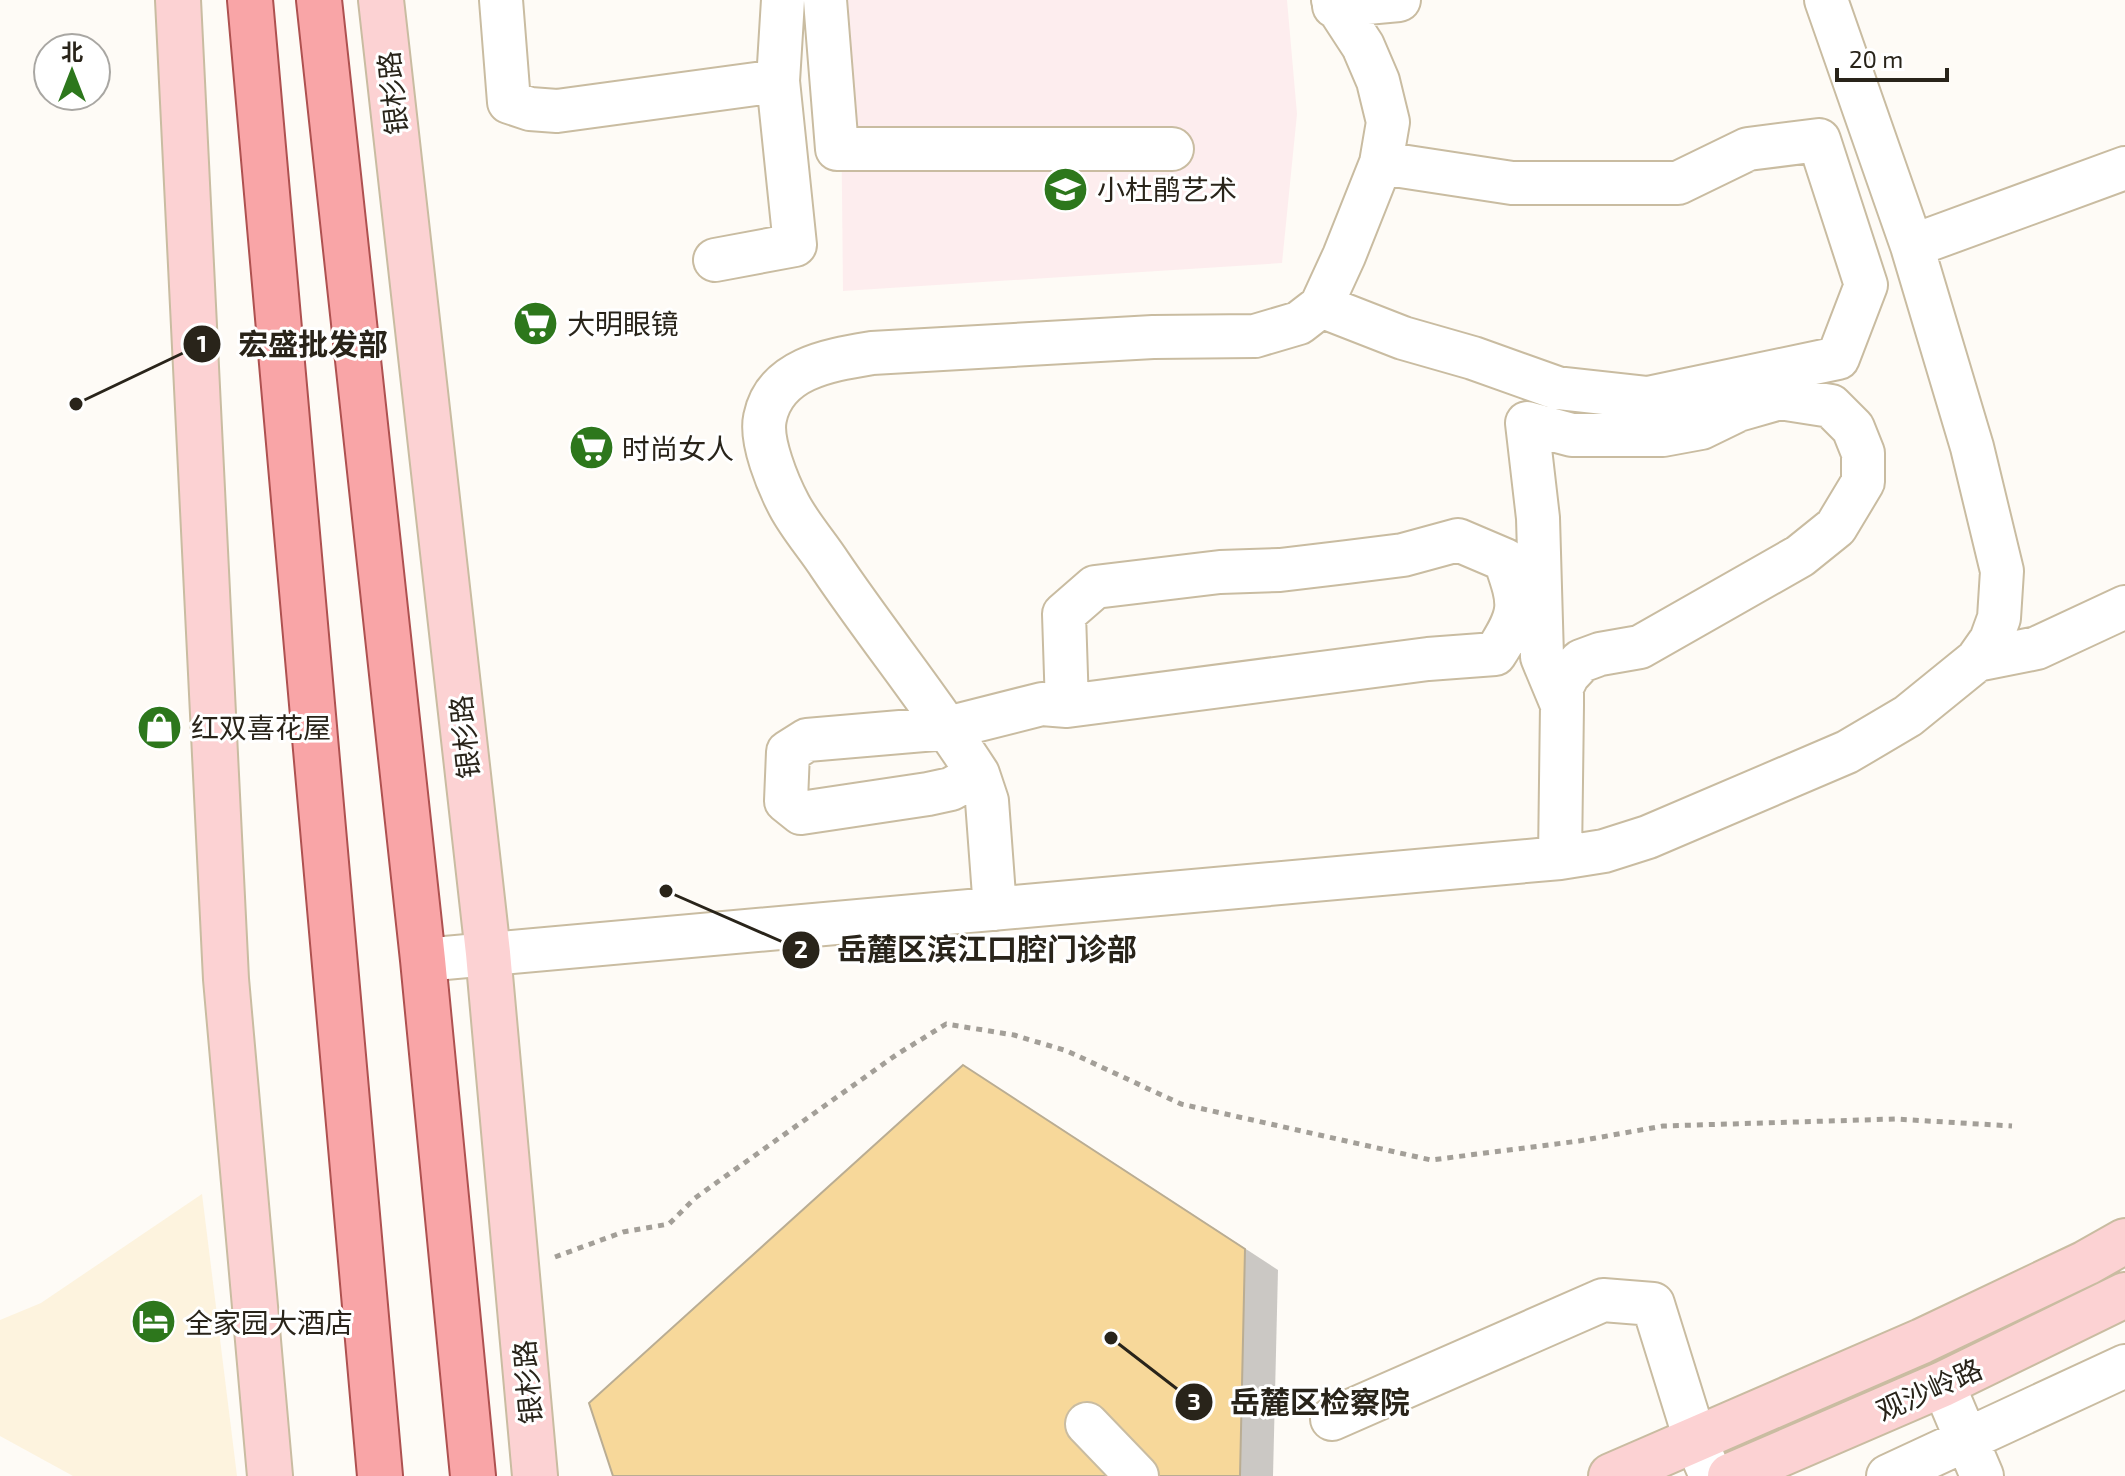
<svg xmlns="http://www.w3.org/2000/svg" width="2125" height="1476" font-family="'Exo 2','Noto Sans SC',sans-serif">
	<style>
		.built { fill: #fdf3de }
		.education { fill: #fdedee }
		.shadow { fill: #0003 }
		.building { fill: #f7d89a; stroke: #baad93; stroke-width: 2 }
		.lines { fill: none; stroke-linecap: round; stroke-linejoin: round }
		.street-casing { stroke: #c9bca1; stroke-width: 46 }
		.secondary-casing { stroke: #c9bca1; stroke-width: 48 }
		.primary-casing { stroke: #ae5150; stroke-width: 48 }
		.path { stroke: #a39f98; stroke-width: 5; stroke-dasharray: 6 6; stroke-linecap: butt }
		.street { stroke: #fff; stroke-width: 42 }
		.secondary { stroke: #fcd2d3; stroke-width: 44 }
		.primary { stroke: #f9a5a7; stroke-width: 44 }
		.labels { text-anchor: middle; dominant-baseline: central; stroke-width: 6; stroke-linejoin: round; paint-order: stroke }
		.street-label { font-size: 28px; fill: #29241a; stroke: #fff }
		.poi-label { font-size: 28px; fill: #29241a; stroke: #fff; text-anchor: start }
		.leader { fill: none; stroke: #29241a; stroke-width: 3 }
		.callout-dot { fill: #29241a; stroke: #fff; stroke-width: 3 }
		.mark-label { font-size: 24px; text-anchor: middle; font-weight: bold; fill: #fff }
		.callout-label { font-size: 30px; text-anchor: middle; font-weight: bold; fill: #29241a; stroke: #fff; stroke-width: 6; stroke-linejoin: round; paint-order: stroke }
	</style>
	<rect width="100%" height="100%" fill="#fefbf6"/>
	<path class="built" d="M202,1194L237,1476H73L0,1436V1320L41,1303Z"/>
	<path class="education" d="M840,0H1287L1297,114L1282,263L843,291Z"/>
	<path class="shadow" d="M997,1087L1278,1270L1273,1476H615Z"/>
	<path class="building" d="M963,1065L1245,1249L1240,1476H613L589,1403Z"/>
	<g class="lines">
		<defs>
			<path id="street" d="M501,0L509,102L530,109L557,111L778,81
				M825,0L837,149H1172
				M1334,6L1399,0
				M1912,246L2125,168
				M715,260L795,245L778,81L783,0
				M1321,306L1403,338L1473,358L1557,388L1648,398L1838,358L1866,285L1819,140L1748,149L1678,183H1512L1381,163
				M1977,660L2037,648L2125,607
				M978,774L951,789L928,794L801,813L786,801L788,752L807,740L947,728L1042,704L1067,706L1428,659L1495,654C1522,612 1521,606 1505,560L1458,540L1403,555L1347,562L1280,570L1220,572L1095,587L1064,614L1067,706
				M1560,858L1562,705V687L1568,675L1581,661L1600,654L1640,647L1800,556L1836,527L1863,482V453L1853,428L1831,406L1780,398L1738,410L1701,428L1663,435H1572L1527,423L1538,518L1542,657L1562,705
				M995,909L987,801L978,774C932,702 878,636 830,565C817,545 800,526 789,505C778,484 760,441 765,418C775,368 830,360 872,353L1153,337L1255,336L1299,323L1321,306L1344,256L1381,163L1388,122L1378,81L1363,46L1333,0
				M423,960L1560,858L1604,851L1648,837L1847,752L1908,716L1977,660L1991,640L1999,618L2002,571L1972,447L1912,246L1826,0
				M1943,1384L1982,1476
				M1332,1419L1603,1300L1653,1304L1695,1439L1711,1476
				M1087,1424L1137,1476
				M1888,1476L2125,1366"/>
			<path id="secondary" d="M178,0L226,979L270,1476
				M381,0L488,953L535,1476
				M1611,1476L1922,1341L2086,1263L2125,1241
				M1730,1476L1943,1384L2125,1295"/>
			<path id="primary" d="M250,0L380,1476
				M319,0L423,960L473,1476"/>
		</defs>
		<use href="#street" class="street-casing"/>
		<use href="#secondary" class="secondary-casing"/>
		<use href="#primary" class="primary-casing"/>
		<path class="path" d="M555,1257L623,1232L669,1224L695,1198L896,1055L946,1024L1014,1035L1067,1051L1181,1104L1431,1160L1579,1141L1663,1126L1895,1119L2012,1126"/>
		<use href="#street" class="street"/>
		<use href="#secondary" class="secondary"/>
		<use href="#primary" class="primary"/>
	</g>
	<defs>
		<symbol id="school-disc" viewBox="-11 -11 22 22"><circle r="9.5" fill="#2d771c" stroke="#fff"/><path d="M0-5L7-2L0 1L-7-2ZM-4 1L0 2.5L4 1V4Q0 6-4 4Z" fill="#fff"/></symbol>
		<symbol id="supermarket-disc" viewBox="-11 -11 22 22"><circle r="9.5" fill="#2d771c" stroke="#fff"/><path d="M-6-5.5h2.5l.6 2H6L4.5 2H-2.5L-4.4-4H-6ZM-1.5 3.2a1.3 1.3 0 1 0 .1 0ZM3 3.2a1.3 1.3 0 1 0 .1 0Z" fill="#fff"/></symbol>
		<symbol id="shop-disc" viewBox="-11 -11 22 22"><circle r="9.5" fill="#2d771c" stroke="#fff"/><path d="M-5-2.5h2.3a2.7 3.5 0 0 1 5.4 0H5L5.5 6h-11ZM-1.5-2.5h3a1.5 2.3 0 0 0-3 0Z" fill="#fff"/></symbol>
		<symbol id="hotel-disc" viewBox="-11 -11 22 22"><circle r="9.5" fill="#2d771c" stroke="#fff"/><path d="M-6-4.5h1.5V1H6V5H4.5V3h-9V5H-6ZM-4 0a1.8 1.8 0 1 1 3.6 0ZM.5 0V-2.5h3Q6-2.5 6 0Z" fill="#fff"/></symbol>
	</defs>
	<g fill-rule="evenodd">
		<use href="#school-disc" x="1040" y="164" width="51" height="51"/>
		<use href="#supermarket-disc" x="510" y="298" width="51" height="51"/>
		<use href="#supermarket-disc" x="566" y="422" width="51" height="51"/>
		<use href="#shop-disc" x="134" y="702" width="51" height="51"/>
		<use href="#hotel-disc" x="128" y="1296" width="51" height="51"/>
	</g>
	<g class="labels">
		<g class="street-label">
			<text transform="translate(392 93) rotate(-96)">银杉路</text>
			<text transform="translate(464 737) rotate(-96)">银杉路</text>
			<text transform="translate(527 1382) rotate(-95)">银杉路</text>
			<text transform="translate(1929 1389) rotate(-24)">观沙岭路</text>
		</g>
		<g class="poi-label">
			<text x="1097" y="189">小杜鹃艺术</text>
			<text x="567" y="323">大明眼镜</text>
			<text x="622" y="448">时尚女人</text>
			<text x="191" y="727">红双喜花屋</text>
			<text x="185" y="1322">全家园大酒店</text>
		</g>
	</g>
	<path class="leader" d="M76 404L202 344M666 891L801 950M1111 1338L1194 1402"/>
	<g class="callout-dot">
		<circle cx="76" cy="404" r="8"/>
		<circle cx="666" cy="891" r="8"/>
		<circle cx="1111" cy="1338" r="8"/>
		<circle cx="202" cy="344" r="20"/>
		<circle cx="801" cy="950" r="20"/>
		<circle cx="1194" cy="1402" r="20"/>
	</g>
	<g class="mark-label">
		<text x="202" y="352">1</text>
		<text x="801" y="958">2</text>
		<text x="1194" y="1410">3</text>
	</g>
	<g class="callout-label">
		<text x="313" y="355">宏盛批发部</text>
		<text x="987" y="960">岳麓区滨江口腔门诊部</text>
		<text x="1320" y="1413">岳麓区检察院</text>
	</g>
	<g transform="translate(72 72)"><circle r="38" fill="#ffffff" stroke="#a9a7a3" stroke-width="2"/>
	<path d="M0-6L14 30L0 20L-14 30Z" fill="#2d771c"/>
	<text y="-12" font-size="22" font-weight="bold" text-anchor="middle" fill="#29241a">北</text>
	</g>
	<path d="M1837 68v12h110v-12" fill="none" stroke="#29241a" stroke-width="4"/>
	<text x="1849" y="68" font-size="24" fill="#29241a" stroke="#ffffff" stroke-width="6" paint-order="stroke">20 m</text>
</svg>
